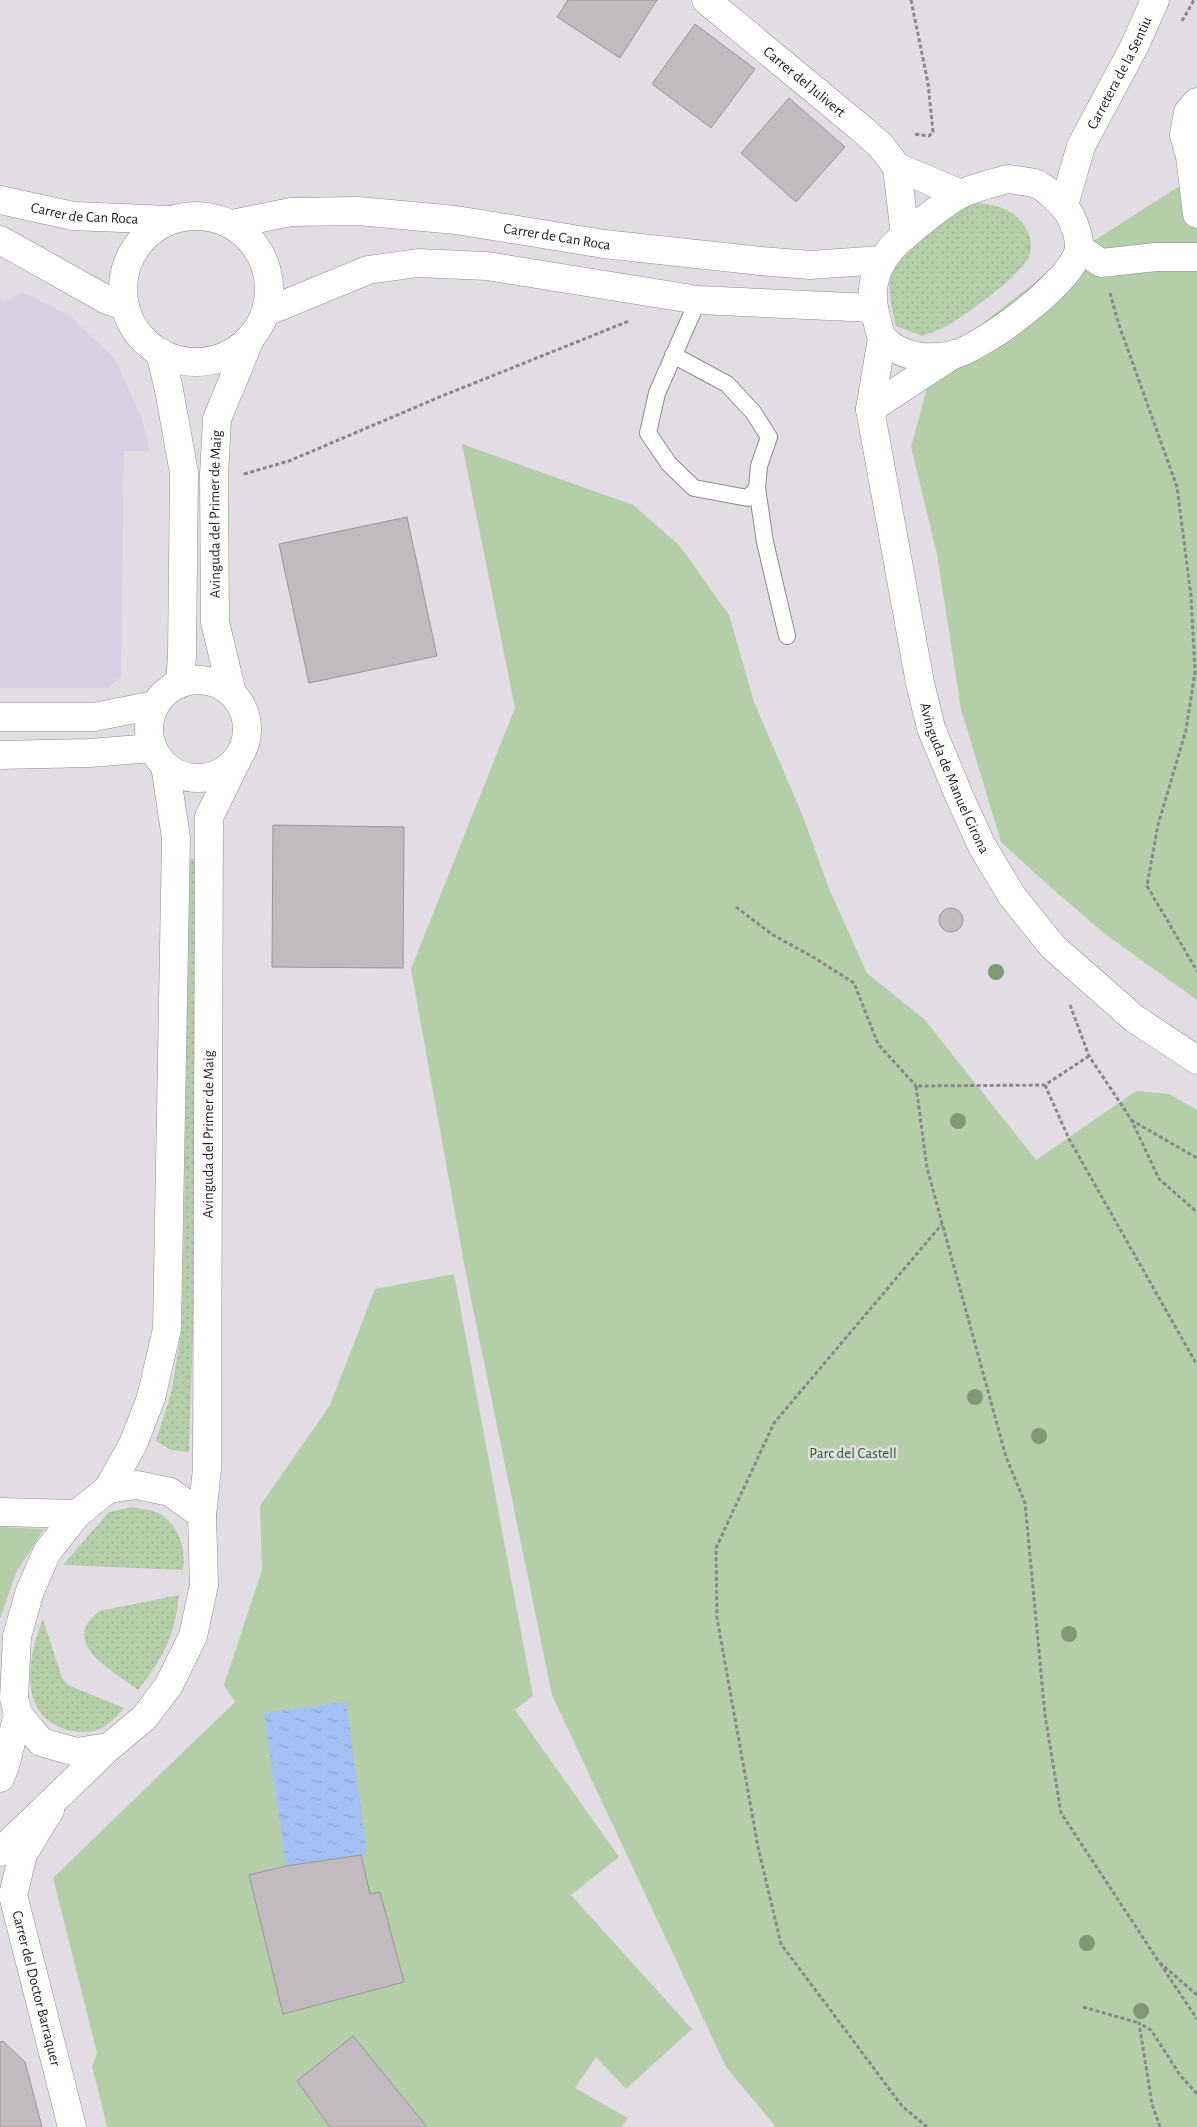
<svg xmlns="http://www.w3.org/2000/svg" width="1197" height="2127" font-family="'Alegreya Sans',sans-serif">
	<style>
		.education { fill: #d8d0e5 }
		.grass { fill: url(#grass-dots) }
		.green { fill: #b4ceaa }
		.water { fill: url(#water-ripples) }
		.building { fill: #c1babe; stroke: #9b9599 }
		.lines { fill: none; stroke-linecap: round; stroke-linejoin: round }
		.service-casing { stroke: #8e8a90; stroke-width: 18 }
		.minor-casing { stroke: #8e8a90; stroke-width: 29 }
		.tertiary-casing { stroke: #8e8a90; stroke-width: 29 }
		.path { stroke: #8a878b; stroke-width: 3; stroke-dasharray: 4 2.5; stroke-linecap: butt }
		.service { stroke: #fff; stroke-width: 16 }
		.minor { stroke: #fff; stroke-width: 28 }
		.tertiary { stroke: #fff; stroke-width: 28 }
		.tree { fill: #809876 }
		.labels { text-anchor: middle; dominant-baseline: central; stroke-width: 5; stroke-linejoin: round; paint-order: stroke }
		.street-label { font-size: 15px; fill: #201e21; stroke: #e1dde3 }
		.park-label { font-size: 15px; fill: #31601d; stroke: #e1dde3 }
	</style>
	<defs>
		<pattern id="grass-dots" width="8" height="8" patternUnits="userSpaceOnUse" patternTransform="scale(1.25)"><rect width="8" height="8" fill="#b4ceaa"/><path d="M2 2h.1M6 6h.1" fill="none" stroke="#9ab092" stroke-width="1.8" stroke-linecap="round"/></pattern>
		<pattern id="water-ripples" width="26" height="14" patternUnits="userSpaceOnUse" patternTransform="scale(1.25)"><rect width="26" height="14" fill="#a3c0f4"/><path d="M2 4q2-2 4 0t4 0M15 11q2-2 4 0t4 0" fill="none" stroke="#8ca5d1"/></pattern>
	</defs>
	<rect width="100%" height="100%" fill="#e1dde3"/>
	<path class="education" d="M23,292L69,315L115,359L142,419L150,451H124L121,677L108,688H0V299L4,301Z"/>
	<path class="grass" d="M977,203C994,204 1013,209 1024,225C1031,235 1034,249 1027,260C1016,278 969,313 950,324C942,329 932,332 922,336L896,326C893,312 886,287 892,273C900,253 957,209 977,203Z
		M190,859H199L194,1302L189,1452L171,1450L156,1441L172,1390L182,1326Z
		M132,1507C141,1509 155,1510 162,1515C180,1528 186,1550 183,1570L63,1565L109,1512Z
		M179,1595C175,1636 163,1658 138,1690C114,1671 56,1642 100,1611Z
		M43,1619L62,1678L68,1685L124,1708C116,1717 107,1728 94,1731C67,1736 38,1722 32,1694C27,1669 34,1641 43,1619Z"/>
	<path class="green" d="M1197,181V1000L1105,934L1048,885L1001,842L961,709L937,554L911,447L934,362L1058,264L1178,187Z
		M462,444L633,505L679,545L729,615L754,702L802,814L830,891L867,973L925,1020L1036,1160L1136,1091L1169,1094L1197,1110V2127H776L726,2067L552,1695L466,1274L411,969L515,708Z
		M454,1274L533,1696L515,1710L619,1857L571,1895L692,2029L626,2089L596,2057L575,2088L628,2118L621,2127H107L92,2066L97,2053L53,1878L235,1702L224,1685L262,1570L260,1506L330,1405L375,1289Z
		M0,1527L44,1529L16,1573L0,1619Z"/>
	<path class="water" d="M346,1702L367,1854L286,1866L264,1713Z"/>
	<path class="building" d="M568,0H657L620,58L557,17Z
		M695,24L755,69L711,128L652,84Z
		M789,98L845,147L796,202L741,153Z
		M407,517L437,656L309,683L279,544Z
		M273,825L404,827L403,968L272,967Z
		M939 920a12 12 0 1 1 24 0a12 12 0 1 1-24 0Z
		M361,1855L370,1894L380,1892L404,1982L283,2014L249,1875L286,1866Z
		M353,2036L427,2127H330L297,2081Z
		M3,2041L25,2062L42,2127H0V2042Z"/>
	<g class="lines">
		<defs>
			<path id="service" d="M698,300L657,393L648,433L669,464L694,488L748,498L757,488
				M673,355L727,384L753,412L769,437L759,466L757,488L765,542L787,636"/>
			<g id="minor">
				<path id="s1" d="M706,0L863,130L881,146L897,167L961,194"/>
				<path d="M1197,102L1188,112L1184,135L1190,156L1197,214"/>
				<path d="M897,167L905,236"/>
				<path id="s2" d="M0,200L73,216L170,220"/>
				<path d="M0,240L107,300L125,306"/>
				<path d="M1079,248L1101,263L1156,257H1197"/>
				<path id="s3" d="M882,338L870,409L920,683L931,728L960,798L982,846L1012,896L1053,947L1135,1019L1197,1060"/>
				<path d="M870,409L954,354"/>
				<path d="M0,717H94L155,705"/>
				<path d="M0,755L89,753L153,748"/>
				<path d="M0,1512L77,1514"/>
				<path id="s4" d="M50,1810L23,1854L13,1895L72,2127"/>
			</g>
			<g id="tertiary">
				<path d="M1008,179C1016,180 1025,181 1034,183C1045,186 1064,205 1070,215C1074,224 1080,237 1079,247C1077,279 982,348 953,355C929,360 900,358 883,338C880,335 879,329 878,324C869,295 871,274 890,250C899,238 947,201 961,194C975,187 993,183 1008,179Z"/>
				<path id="s5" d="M1064,205L1081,146L1134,47L1155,0"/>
				<circle cx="196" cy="289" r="73"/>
				<path id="s6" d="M232,224L291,212L358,211L456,220L604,244L761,261L810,265L882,260"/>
				<path d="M266,312L368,270L418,263L487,266L698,300L873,308"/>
				<path d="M160,352L169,390L184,473L182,656L180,684"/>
				<circle cx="198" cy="729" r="49"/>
				<path id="s7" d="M232,693L215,622L214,475L217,419L250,339"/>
				<path d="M108,1489L133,1444L151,1398L167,1329L176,838L165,765"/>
				<path d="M109,1747L76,1752L41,1742L18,1714L14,1698L17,1636L30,1591L47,1552L77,1514L108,1489L137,1485L170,1492L202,1515"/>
				<path d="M0,1778L5,1766L18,1714"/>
				<path id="s8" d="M0,1852L109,1747L144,1718L169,1685L193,1636L204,1585L202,1515L207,1469L209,817L237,760"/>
			</g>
		</defs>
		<use href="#service" class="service-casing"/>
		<use href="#minor" class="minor-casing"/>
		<use href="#tertiary" class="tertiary-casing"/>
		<path class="path" d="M911,0L928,83L933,132L929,136L913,134
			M1182,21L1194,0
			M1110,293L1118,322L1177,487L1191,596L1195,672L1186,730L1158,825L1147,886L1197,971
			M244,474L289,461L442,396L629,321
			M736,907L773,935L813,957L854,983L878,1044L916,1086
			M1070,1005L1089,1056L1131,1119L1159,1179L1197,1212
			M1089,1056L1045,1085L916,1086L927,1168L1006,1457L1025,1503L1045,1715L1061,1813L1159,1962
			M1045,1085L1069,1139L1197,1365
			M1131,1120L1197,1158
			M1197,1995L1159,1962L1197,2019
			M1083,2007L1139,2023
			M927,2127L902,2106L781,1944L758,1847L717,1618L716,1548L774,1423L942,1224
			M1160,2127L1152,2104L1139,2023L1151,2030L1180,2075L1197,2094"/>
		<use href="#service" class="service"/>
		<use href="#minor" class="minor"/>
		<use href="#tertiary" class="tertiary"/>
	</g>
	<g class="tree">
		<circle cx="996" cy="972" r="8"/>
		<circle cx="958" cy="1121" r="8"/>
		<circle cx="975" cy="1397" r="8"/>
		<circle cx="1039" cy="1436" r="8"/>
		<circle cx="1069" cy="1634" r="8"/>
		<circle cx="1087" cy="1943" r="8"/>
		<circle cx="1141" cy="2011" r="8"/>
	</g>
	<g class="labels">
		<g class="street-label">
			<text stroke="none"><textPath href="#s5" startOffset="144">Carretera de la Sentiu</textPath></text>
			<text stroke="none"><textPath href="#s1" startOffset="128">Carrer del Julivert</textPath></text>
			<text stroke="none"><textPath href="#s2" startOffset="86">Carrer de Can Roca</textPath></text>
			<text stroke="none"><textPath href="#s6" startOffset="328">Carrer de Can Roca</textPath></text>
			<text stroke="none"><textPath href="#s7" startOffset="181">Avinguda del Primer de Maig</textPath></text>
			<text stroke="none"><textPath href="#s3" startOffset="452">Avinguda de Manuel Girona</textPath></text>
			<text stroke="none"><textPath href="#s8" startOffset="796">Avinguda del Primer de Maig</textPath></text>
			<text stroke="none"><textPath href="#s4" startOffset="190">Carrer del Doctor Barraquer</textPath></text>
		</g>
		<g class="park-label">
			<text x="853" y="1453">Parc del Castell</text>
		</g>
	</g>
</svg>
